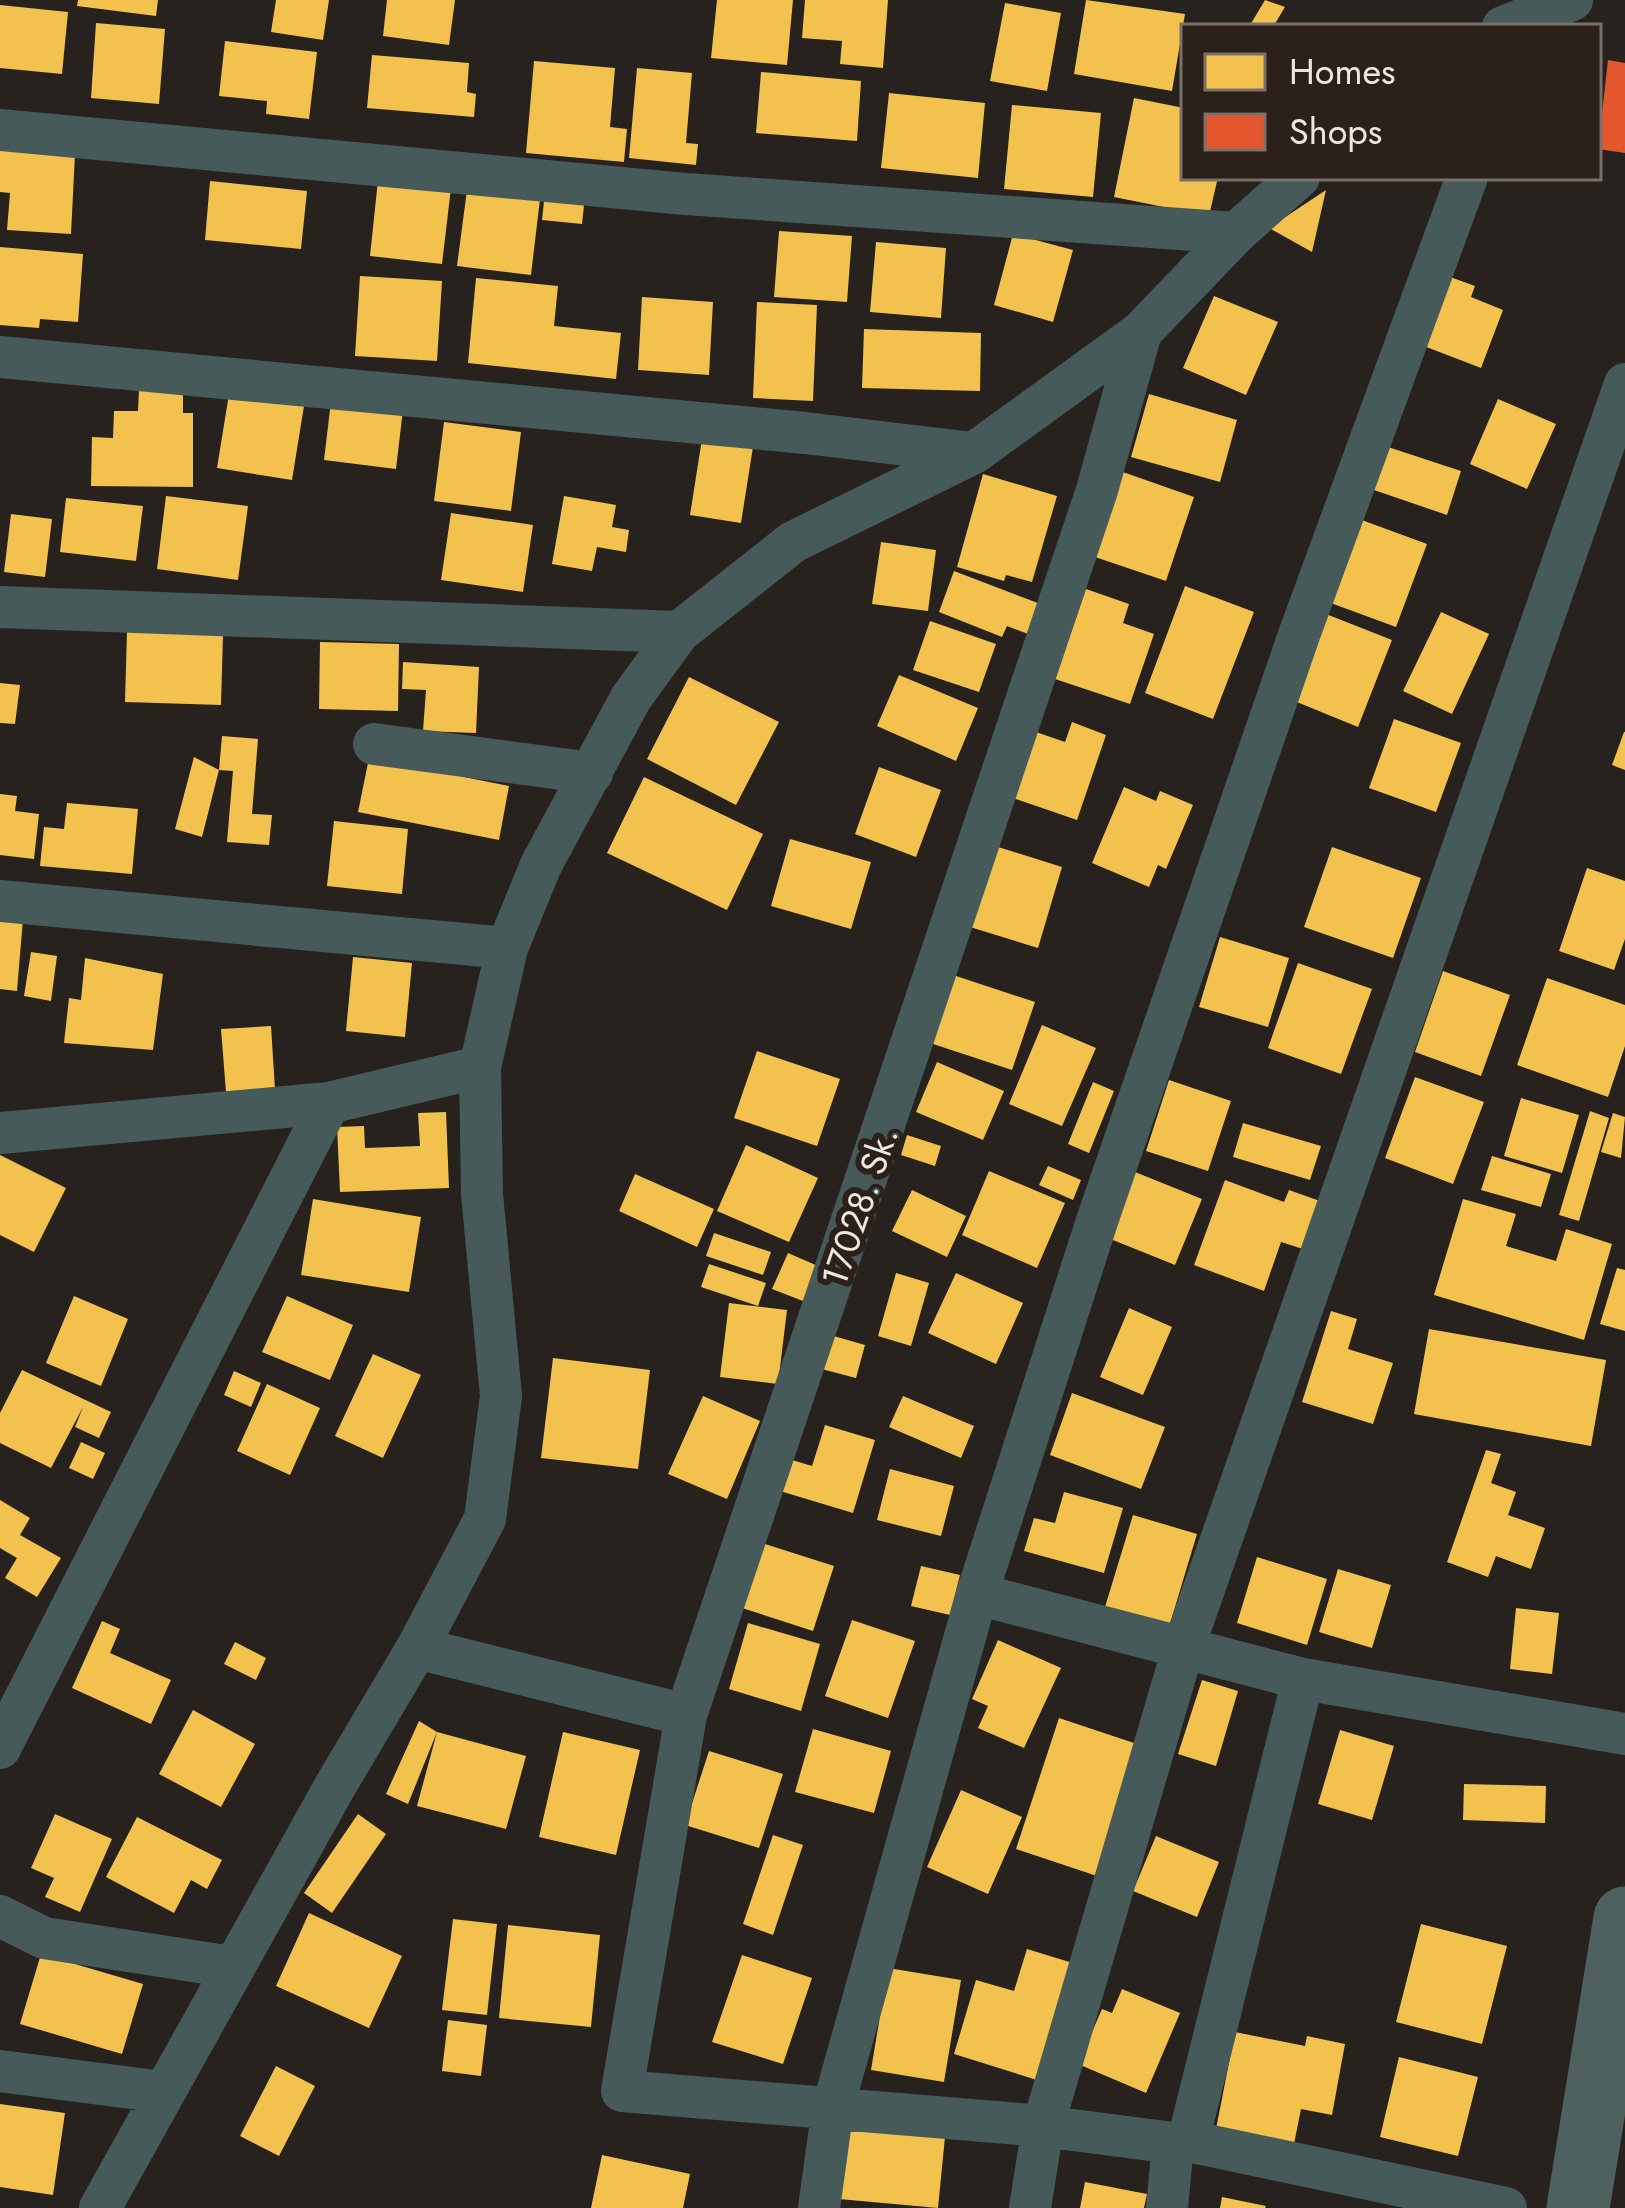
<svg xmlns="http://www.w3.org/2000/svg" width="1625" height="2208" font-family="Jost,sans-serif">
	<style>
		.homes { fill: #f2c14e }
		.shops { fill: #e4572e }
		.lines { fill: none; stroke-linecap: round; stroke-linejoin: round }
		.minor { stroke: #465a5a; stroke-width: 42 }
		.highway { stroke: #4e615f; stroke-width: 63 }
		.labels { text-anchor: middle; dominant-baseline: central; stroke-width: 12; stroke-linejoin: round; paint-order: stroke }
		.street-label { font-size: 36px; fill: #ede6e1; stroke: #2b211a }
	</style>
	<rect width="100%" height="100%" fill="#27221e"/>
	<path class="homes" d="M78,0H158L156,16L77,6Z
		M276,0H329L323,40L271,32Z
		M387,0H455L449,45L383,36Z
		M717,0H793L787,65L711,58Z
		M805,0H888L883,68L840,64L842,41L802,38Z
		M1086,0L1185,14L1172,91L1074,74Z
		M1265,0L1285,7L1273,27H1249Z
		M1005,3L1061,13L1047,91L990,81Z
		M0,5L68,12L62,74L0,68Z
		M96,23L165,29L159,104L91,98Z
		M225,41L317,52L309,119L266,114L267,101L219,96Z
		M372,55L469,63L467,92L476,94L474,117L367,108Z
		M534,61L615,68L610,127L627,129L624,162L526,153Z
		M637,68L692,73L686,143L698,144L696,165L629,158Z
		M761,72L861,81L857,141L756,133Z
		M889,93L985,103L978,178L881,168Z
		M1134,98L1184,108V177H1218L1209,216L1114,197Z
		M1012,105L1101,113L1093,197L1004,189Z
		M0,149L75,154L71,234L7,230L10,193L0,192Z
		M378,180L451,188L442,264L370,256Z
		M210,181L307,191L301,249L205,240Z
		M467,190L540,199L531,275L457,266Z
		M1326,190L1312,252L1269,228Z
		M545,192L585,196L582,224L542,220Z
		M779,231L852,236L847,302L774,297Z
		M1013,234L1073,250L1053,322L994,305Z
		M876,242L946,248L941,318L870,312Z
		M0,247L83,254L78,322L40,319L39,328L0,325Z
		M1442,274L1475,286L1471,297L1503,310L1481,368L1416,343Z
		M360,276L442,281L437,361L355,356Z
		M476,278L558,286L554,326L621,333L616,379L468,363Z
		M1214,296L1278,322L1246,395L1183,368Z
		M642,297L713,302L709,375L638,370Z
		M757,302L817,305L813,401L753,398Z
		M864,329L981,333L980,391L862,388Z
		M139,389H183V413H193V487L91,486L92,437L113,438L114,411H138Z
		M332,393L404,401L396,469L324,460Z
		M229,394L304,406L292,480L217,468Z
		M1149,394L1237,420L1220,482L1131,457Z
		M1498,399L1556,424L1527,489L1470,464Z
		M444,422L521,432L511,511L434,501Z
		M702,439L753,447L741,523L690,515Z
		M1385,446L1461,471L1447,515L1371,489Z
		M1120,471L1194,497L1166,581L1092,556Z
		M983,474L1057,496L1032,582L1006,575L1004,581L957,567Z
		M166,496L248,506L238,580L157,569Z
		M564,496L616,505L612,527L629,530L626,552L597,547L592,571L552,564Z
		M66,498L143,506L136,561L60,552Z
		M451,513L533,525L523,592L441,580Z
		M11,514L52,519L45,577L4,572Z
		M1359,519L1427,544L1396,627L1328,602Z
		M881,542L936,550L928,611L872,604Z
		M954,571L1043,605L1031,635L1007,626L1002,637L939,612Z
		M1185,586L1254,612L1213,719L1145,693Z
		M1086,589L1129,604L1123,623L1154,634L1130,704L1055,679Z
		M1441,612L1489,634L1452,714L1403,691Z
		M1326,614L1392,640L1358,727L1292,700Z
		M930,621L996,644L979,692L913,670Z
		M127,631L223,634L221,705L125,702Z
		M320,642L399,644L398,711L319,709Z
		M403,662L479,667L476,733L423,731L426,690L402,689Z
		M899,675L978,708L956,761L877,726Z
		M689,677L779,722L736,805L647,759Z
		M0,683L20,685L15,724L0,723Z
		M1394,719L1461,743L1436,812L1369,788Z
		M1072,722L1106,735L1077,820L1013,798L1036,732L1065,742Z
		M1624,732H1625V770L1612,765Z
		M222,736L258,739L252,814L272,815L269,845L227,842L233,771L219,770L202,837L175,829L194,757L219,770Z
		M369,758L509,786L499,840L358,812Z
		M879,767L941,790L916,857L855,834Z
		M644,777L763,834L727,910L607,853Z
		M1124,787L1156,801L1160,791L1193,805L1166,869L1158,865L1149,887L1092,863Z
		M0,794L17,796L15,811L39,814L34,859L0,855Z
		M67,803L138,809L132,874L40,866L44,827L64,829Z
		M334,821L408,829L402,894L327,886Z
		M790,839L871,862L851,929L771,906Z
		M995,846L1062,867L1038,948L970,927Z
		M1332,847L1421,878L1393,958L1304,927Z
		M1587,868L1625,881V939L1614,970L1559,951Z
		M0,917L23,919L17,991L0,989Z
		M1220,937L1289,958L1268,1027L1199,1007Z
		M31,952L57,956L51,1001L24,996Z
		M353,957L412,963L405,1037L346,1031Z
		M85,958L163,974L153,1050L64,1043L69,998L81,1000Z
		M1298,963L1372,989L1341,1074L1268,1048Z
		M1443,971L1510,995L1481,1076L1415,1052Z
		M947,973L1035,1002L1012,1070L924,1041Z
		M1547,978L1625,1005V1046L1608,1097L1517,1065Z
		M1042,1025L1096,1048L1062,1126L1009,1104Z
		M271,1026L275,1089L226,1092L221,1029Z
		M757,1051L840,1079L817,1146L734,1118Z
		M937,1062L1004,1091L983,1140L916,1112Z
		M1415,1077L1484,1102L1453,1184L1385,1158Z
		M1169,1080L1231,1101L1208,1171L1146,1151Z
		M1093,1082L1114,1091L1089,1153L1068,1144Z
		M1521,1098L1579,1115L1562,1173L1504,1156Z
		M1590,1111L1609,1118L1579,1221L1559,1215Z
		M446,1112L449,1188L340,1192L337,1127L364,1126L365,1148L420,1146L418,1113Z
		M1613,1113L1625,1117L1621,1158L1601,1152Z
		M1243,1123L1321,1146L1310,1180L1233,1157Z
		M907,1135L941,1146L935,1166L901,1155Z
		M746,1145L818,1178L789,1242L717,1211Z
		M0,1155L66,1188L34,1252L0,1235Z
		M1492,1156L1551,1174L1541,1207L1481,1190Z
		M1048,1166L1081,1180L1073,1200L1039,1185Z
		M989,1171L1065,1203L1037,1268L962,1235Z
		M1135,1172L1202,1199L1175,1265L1108,1238Z
		M635,1174L714,1209L697,1247L619,1211Z
		M1225,1180L1284,1202L1289,1190L1320,1201L1303,1249L1281,1242L1264,1291L1194,1265Z
		M912,1190L966,1216L947,1257L892,1231Z
		M313,1199L421,1217L409,1292L301,1275Z
		M1463,1199L1516,1214L1506,1246L1556,1261L1566,1229L1612,1244L1584,1340L1434,1295Z
		M714,1233L771,1252L763,1275L706,1256Z
		M788,1253L818,1266L803,1301L772,1289Z
		M709,1264L766,1283L758,1306L701,1287Z
		M1617,1268L1625,1270V1331L1600,1324Z
		M896,1273L929,1283L911,1346L878,1336Z
		M956,1273L1023,1303L996,1364L928,1333Z
		M74,1296L128,1319L101,1386L46,1363Z
		M287,1296L353,1325L330,1380L262,1352Z
		M729,1303L787,1310L778,1384L720,1377Z
		M1129,1308L1172,1327L1143,1395L1100,1377Z
		M1331,1311L1357,1319L1348,1349L1393,1363L1373,1424L1302,1402Z
		M1429,1329L1606,1360L1591,1446L1414,1414Z
		M820,1332L865,1345L856,1378L810,1366Z
		M373,1354L421,1375L383,1458L335,1436Z
		M553,1358L650,1370L638,1469L541,1458Z
		M22,1370L111,1412L99,1438L75,1427L83,1407L51,1468L0,1443V1413Z
		M234,1371L261,1383L251,1407L224,1395Z
		M267,1384L320,1408L290,1475L237,1451Z
		M1072,1393L1165,1427L1141,1489L1050,1455Z
		M703,1396L760,1421L727,1499L668,1474Z
		M903,1396L974,1426L961,1458L889,1427Z
		M825,1425L875,1440L853,1513L780,1491L789,1459L812,1466Z
		M81,1442L105,1453L93,1479L69,1468Z
		M1486,1450L1501,1454L1491,1483L1516,1492L1508,1515L1545,1528L1531,1569L1496,1556L1488,1577L1447,1562Z
		M890,1469L954,1486L941,1536L877,1520Z
		M1064,1492L1123,1508L1104,1573L1024,1551L1034,1518L1055,1523Z
		M0,1500L30,1518L20,1535L61,1558L37,1597L5,1578L17,1558L0,1548Z
		M1133,1515L1197,1534L1169,1627L1105,1607Z
		M759,1542L834,1566L813,1631L739,1607Z
		M1257,1557L1327,1579L1307,1645L1237,1623Z
		M921,1566L960,1575L950,1615L911,1606Z
		M1338,1569L1391,1585L1372,1648L1319,1632Z
		M1516,1608L1559,1613L1552,1674L1510,1669Z
		M852,1620L915,1641L888,1718L825,1696Z
		M102,1621L120,1629L110,1653L171,1680L151,1724L72,1688Z
		M748,1623L820,1644L801,1711L729,1689Z
		M998,1640L1061,1668L1024,1748L978,1728L988,1706L972,1699Z
		M235,1642L266,1658L256,1680L224,1664Z
		M1202,1680L1238,1691L1216,1766L1178,1754Z
		M193,1710L255,1744L221,1807L159,1774Z
		M1059,1718L1140,1745L1097,1876L1016,1849Z
		M419,1721L437,1732L408,1804L386,1794Z
		M813,1729L891,1751L874,1813L795,1792Z
		M1340,1730L1394,1746L1372,1820L1318,1804Z
		M437,1732L526,1756L506,1829L417,1806Z
		M563,1732L640,1750L616,1855L539,1837Z
		M709,1751L783,1774L759,1848L685,1825Z
		M1464,1784L1546,1786L1545,1823L1463,1820Z
		M961,1790L1022,1817L988,1894L927,1867Z
		M55,1814L112,1839L80,1912L45,1897L54,1878L31,1868Z
		M358,1814L386,1834L332,1913L304,1893Z
		M137,1817L222,1860L207,1889L191,1880L174,1913L106,1877Z
		M773,1835L803,1845L773,1935L743,1924Z
		M1156,1836L1219,1862L1197,1917L1133,1891Z
		M309,1913L402,1956L369,2028L276,1986Z
		M453,1919L497,1924L487,2015L442,2010Z
		M1421,1924L1507,1946L1482,2044L1396,2022Z
		M508,1925L600,1935L591,2027L499,2018Z
		M1027,1949L1076,1964L1040,2081L954,2054L976,1980L1014,1991Z
		M41,1954L143,1984L122,2054L20,2024Z
		M742,1955L812,1978L783,2064L712,2042Z
		M888,1968L961,1980L944,2082L871,2070Z
		M1122,1989L1180,2013L1146,2093L1078,2064L1102,2009L1112,2013Z
		M448,2020L487,2025L481,2076L442,2071Z
		M1235,2032L1305,2046L1307,2036L1345,2044L1332,2115L1301,2109L1294,2144L1216,2129Z
		M1399,2057L1478,2077L1458,2156L1380,2137Z
		M276,2066L315,2086L279,2156L240,2136Z
		M0,2104L65,2113L53,2195L0,2187Z
		M846,2128L945,2137L938,2208L839,2199Z
		M602,2155L690,2174L683,2208H591Z
		M1085,2182L1147,2194L1144,2208H1080Z
		M1222,2197L1266,2206L1265,2208H1220Z"/>
	<path class="shops" d="M1608,60L1625,63V153L1598,149Z"/>
	<g class="lines">
		<path class="minor" d="M1503,27L1572,0
			M0,130L686,194L1236,233
			M1141,332L1097,490L686,1715L622,2091L1043,2126L1173,2143L1188,2141L1506,2208
			M0,357L805,433L973,453
			M0,607L679,632
			M374,744L592,773
			M0,901L507,948
			M0,1133L329,1103L480,1067
			M977,1594L1303,1679L1625,1734
			M417,1648L686,1715
			M0,1748L329,1103
			M0,1916L44,1938L232,1967
			M0,2071L163,2092
			M1188,2141L1303,1679
			M100,2208L334,1788L417,1648L485,1519L501,1396L482,1194L480,1067L507,948L541,865L631,698L679,632L793,542L974,453L1141,332L1236,233L1299,177
			M819,2208L833,2107L977,1594L1097,1221L1299,635L1467,177
			M1030,2208L1043,2126L1183,1649L1625,384
			M1167,2208L1173,2143"/>
		<path class="highway" d="M1578,2208L1625,1918"/>
	</g>
	<g class="labels">
		<g class="street-label">
			<text transform="translate(859 1206) rotate(-71)">17028. Sk.</text>
		</g>
	</g>
	<rect x="1181" y="24" width="420" height="156" fill="#2b211a" stroke="#79706a" stroke-width="3"/>
	<rect x="1205" y="54" width="60" height="36" fill="#f2c14e" stroke="#79706a" stroke-width="3"/>
	<text x="1289" y="84" font-size="36" fill="#ede6e1">Homes</text>
	<rect x="1205" y="114" width="60" height="36" fill="#e4572e" stroke="#79706a" stroke-width="3"/>
	<text x="1289" y="144" font-size="36" fill="#ede6e1">Shops</text>
</svg>
